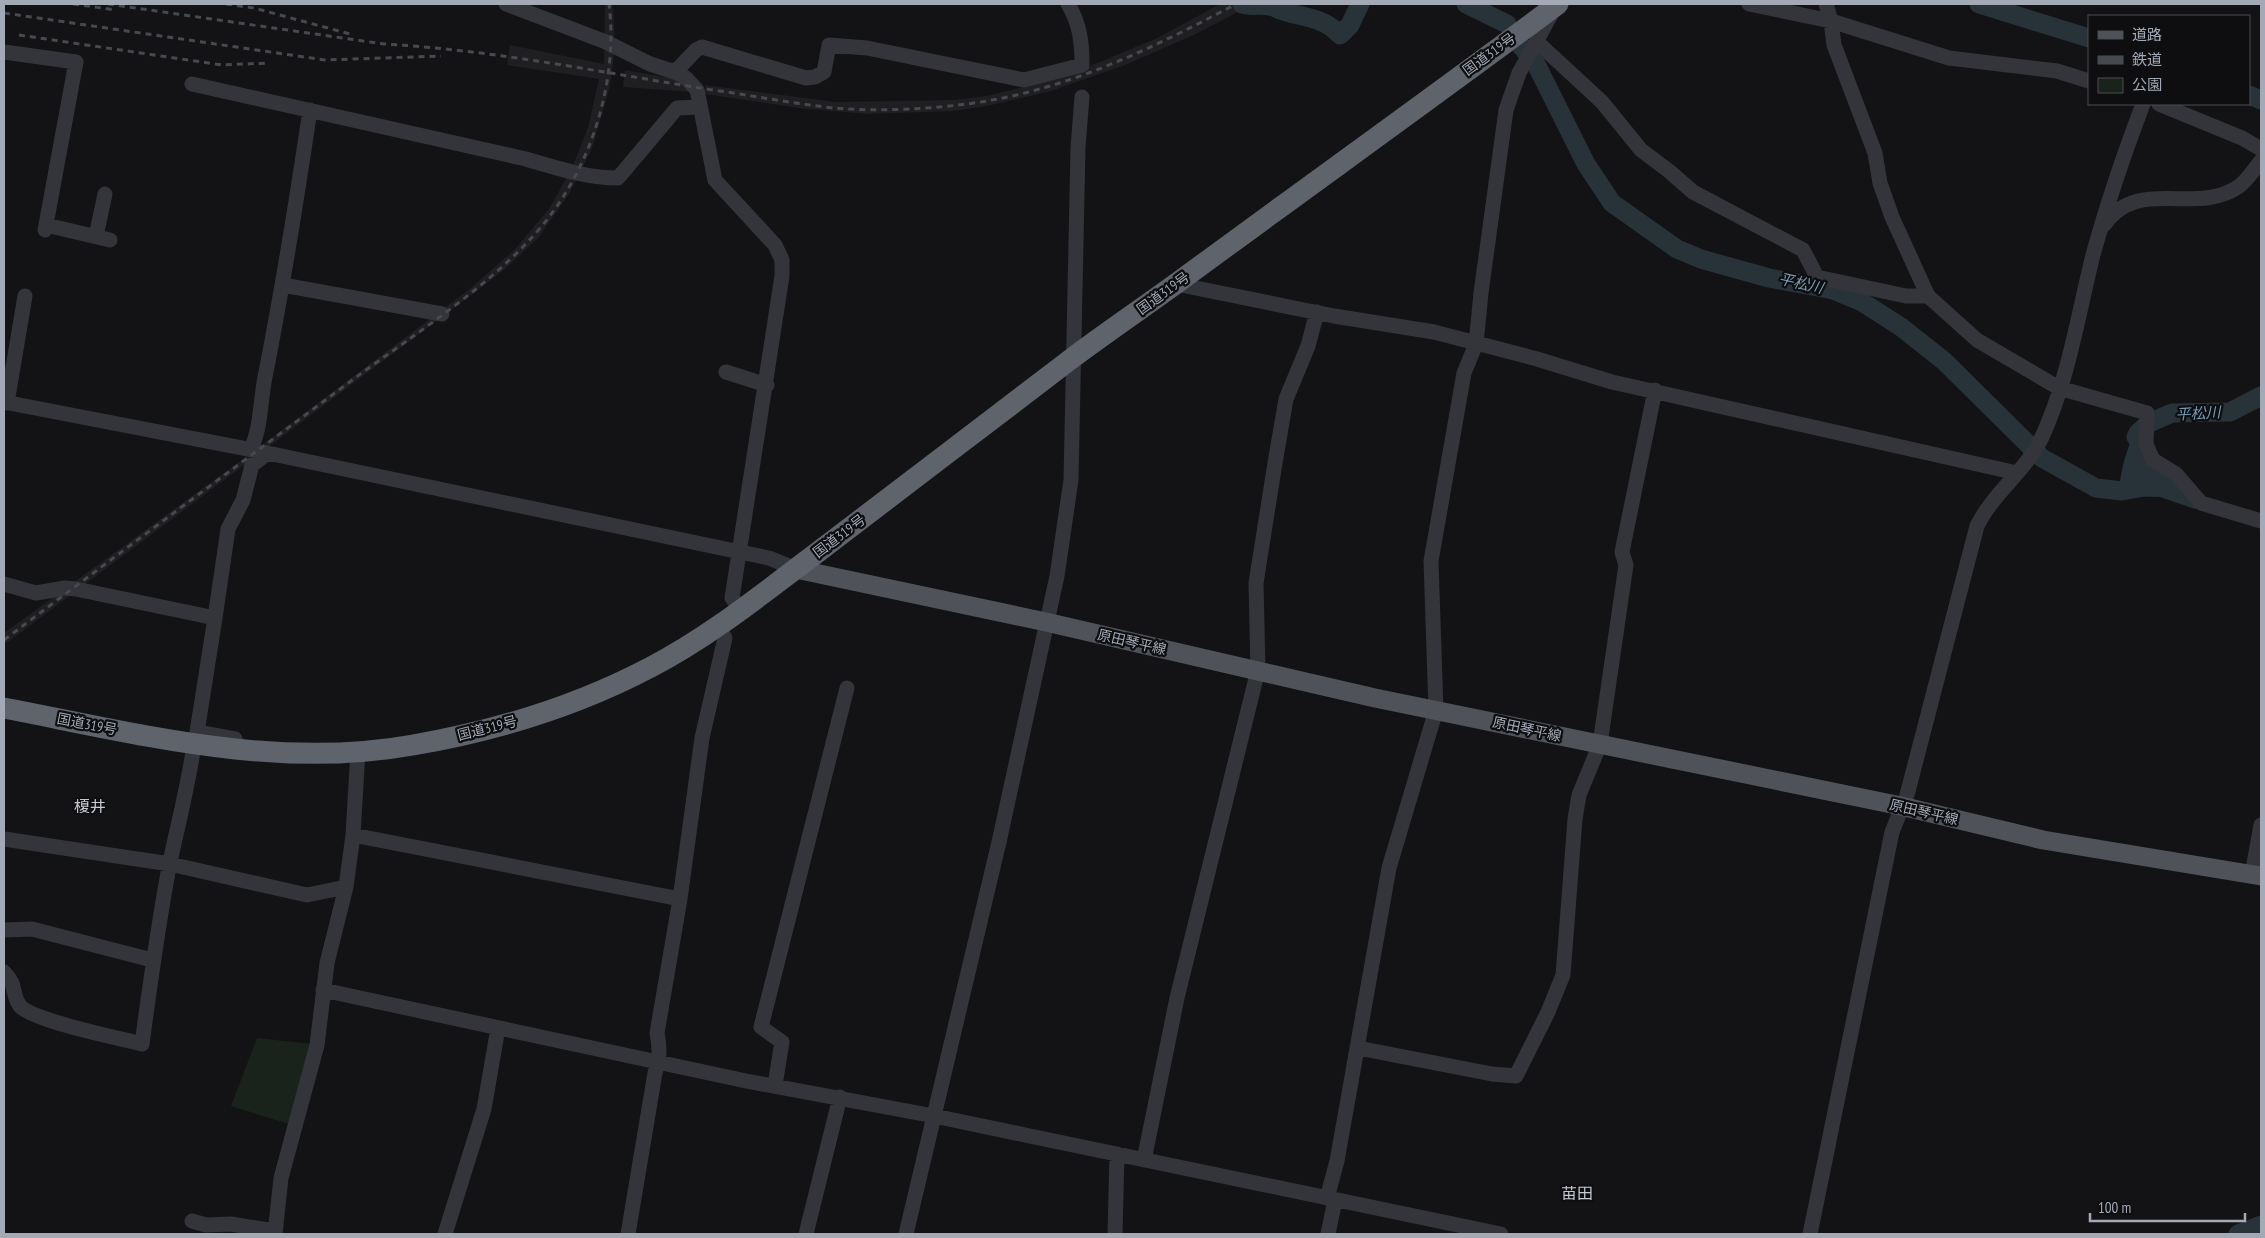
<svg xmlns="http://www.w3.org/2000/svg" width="2265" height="1238" font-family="'PT Sans Narrow','Noto Sans JP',sans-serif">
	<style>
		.built { fill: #1f1f22 }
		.green { fill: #1a231b }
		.water { fill: #283339 }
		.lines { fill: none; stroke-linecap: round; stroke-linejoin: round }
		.river { stroke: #283339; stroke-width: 19 }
		.minor { stroke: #33353a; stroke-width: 15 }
		.major { stroke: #4f5259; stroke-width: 19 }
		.highway { stroke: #5f636b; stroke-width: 21 }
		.rail { stroke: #46494f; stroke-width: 3; stroke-dasharray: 6 5; stroke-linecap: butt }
		.labels { text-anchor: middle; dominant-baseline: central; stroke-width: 4.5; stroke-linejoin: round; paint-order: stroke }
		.street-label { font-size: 14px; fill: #a3aab6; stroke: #0e0e10 }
		.water-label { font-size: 15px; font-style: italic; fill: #769cb5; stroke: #0e0e10 }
		.quarter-label { font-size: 16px; fill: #c4c9d2; stroke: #0e0e10 }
	</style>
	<rect width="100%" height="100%" fill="#131315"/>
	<path class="built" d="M605,4H613L615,47L610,86L597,131L591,151L569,194L539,237L505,269L475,292L4,645V633L250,454L471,288L515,249L549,209L572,168L588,127L599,79L507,65L510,45L604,64Z
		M1220,4H1235L1240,11L1196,34L1125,65L1051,91L987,106L953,111L868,114L799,108L705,94V85L836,102L953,100L986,96L1049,81L1083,69L1157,38Z
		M625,70L683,80L692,92L623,87Z"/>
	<path class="green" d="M257,1038L312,1044L292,1125L231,1106Z"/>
	<path class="water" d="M2140,419L2142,437L2180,481L2198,507L2195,509L2160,497L2119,496C2119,471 2129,442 2140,419Z"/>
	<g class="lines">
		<path class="river" d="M1242,4C1251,7 1259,4 1269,6C1274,6 1278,10 1283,11C1304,18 1324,17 1340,35L1350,25L1360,4
			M1466,4L1507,24
			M1979,4L2089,38
			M1521,46L1535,62L1586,164L1612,203L1677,249L1701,259L1769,278L1833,290L1862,302L1901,327L1944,361L2042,458L2096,488L2122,491L2144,487
			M2249,95L2261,100
			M2136,437L2138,433L2149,423L2172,413L2230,412L2261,396
			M2238,1234L2261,1225"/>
		<path class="minor" d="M506,4L606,42L650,64L675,72L686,78L697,90L715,180L775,245L782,260V276L732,598L741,609
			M1749,4L1831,21L1949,58L2057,71L2089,81
			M1826,4L1831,21L1834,45L1875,153L1880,183L1892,217L1928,296L1977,340L2059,388L2147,413L2146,444L2153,460L2176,474L2201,503L2261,521
			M1536,41L1602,102L1641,150L1669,171L1693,192L1803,250L1817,277L1906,296H1928
			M4,52L76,62L45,230
			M675,72L696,50L702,47L806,78L815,77L824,72L829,45L867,48L1024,80L1082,65C1082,42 1080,24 1068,4
			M192,84L526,159C557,168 586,178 618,178L677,108L699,107
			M2159,104L2242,138L2261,149
			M46,225L110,240
			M2104,225C2138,176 2194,216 2238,187C2247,181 2254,169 2261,161
			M96,236L105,194
			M1176,284L1334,316L1434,332L1537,359L1612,382L2017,473
			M283,285L442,314
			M726,372L767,385
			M4,402L258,451L740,552L769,558L796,569
			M7,403L25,296
			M251,449C262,425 260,398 266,372C283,285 297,198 310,110
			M4,584L36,593L65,588L76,589L215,618L228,529L243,500L252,465L268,453
			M215,618L197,732L235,739L236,744
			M353,835L680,899
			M4,839L170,864L307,895L346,887
			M2252,874L2261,825
			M4,930L32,929L152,960
			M4,972C18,986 11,994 20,1006C33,1021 119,1038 142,1044C150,984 158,926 169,867C177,828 187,791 193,751
			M323,990L746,1081L934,1116L1501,1234
			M1358,1048L1492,1074L1516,1076L1548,1012L1563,975L1575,819L1579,795L1600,744L1626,565L1622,552L1655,390
			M775,1085L782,1042L761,1027L847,688
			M1144,1160L1177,998L1258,670L1256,583L1275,463L1286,399L1308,346L1317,312
			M1327,1198L1337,1161L1389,868L1436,710L1431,561L1464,373L1476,344L1481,293L1506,110L1519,73L1553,11
			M192,1221L206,1225L231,1224L275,1231
			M275,1234L281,1178L317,1045L327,963L346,887L353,835L358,751
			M445,1234L484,1109L498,1028
			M628,1234L655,1073C660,1058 660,1048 657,1033L680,899L702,738L725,638L718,625
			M806,1234L840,1097
			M906,1234L999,842L1057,576L1071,480L1078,147L1082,97
			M1115,1234L1117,1154
			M1328,1234L1335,1200
			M1810,1234L1892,832L1907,795L1977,526C1993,493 2026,471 2042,437C2068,381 2078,315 2093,255C2107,204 2124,154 2143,104"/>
		<path class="major" d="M796,569L1046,622L1375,698L1901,806L2043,840L2261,876"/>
		<path class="highway" d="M4,708C139,734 275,770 413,745C495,731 577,706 651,667C709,637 762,594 814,555C900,490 985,424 1071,359C1107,332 1144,307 1181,280C1306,188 1433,97 1558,4"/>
		<path class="rail" d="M73,4L116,10
			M108,4L384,44C492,50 600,72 706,89C749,95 790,103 833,108C881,112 939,109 987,101C1075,86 1157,46 1236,4
			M226,4L254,8L350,34
			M4,13L325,60L441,56
			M19,35L222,65L268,63
			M4,640C121,552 238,465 355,378C419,331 506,276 552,213C595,155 618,75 609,4"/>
	</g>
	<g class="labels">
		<g class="street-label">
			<text transform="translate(1489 54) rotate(-36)">国道319号</text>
			<text transform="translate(1163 293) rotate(-36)">国道319号</text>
			<text transform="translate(839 536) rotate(-37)">国道319号</text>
			<text transform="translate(1132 642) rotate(13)">原田琴平線</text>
			<text transform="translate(87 724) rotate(11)">国道319号</text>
			<text transform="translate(487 728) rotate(-14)">国道319号</text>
			<text transform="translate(1527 729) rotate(12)">原田琴平線</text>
			<text transform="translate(1924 812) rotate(13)">原田琴平線</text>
		</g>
		<g class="water-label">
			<text transform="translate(1801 283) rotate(13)">平松川</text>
			<text transform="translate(2198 413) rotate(-3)">平松川</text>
		</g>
		<g class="quarter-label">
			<text x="90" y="806">榎井</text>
			<text x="1577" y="1193">苗田</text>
		</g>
	</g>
	<rect width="2265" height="1238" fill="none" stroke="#a3aab6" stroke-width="10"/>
	<rect x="2088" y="15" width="162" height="90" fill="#0e0e10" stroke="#4a4c52"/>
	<rect x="2098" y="31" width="25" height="8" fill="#4f5259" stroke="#4a4c52"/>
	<text x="2132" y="40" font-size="15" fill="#a3aab6">道路</text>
	<rect x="2098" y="56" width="25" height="8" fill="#46494f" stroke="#4a4c52"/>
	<text x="2132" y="65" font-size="15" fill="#a3aab6">鉄道</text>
	<rect x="2098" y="78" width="25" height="15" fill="#1a231b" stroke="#4a4c52"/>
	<text x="2132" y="90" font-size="15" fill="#a3aab6">公園</text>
	<path d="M2090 1213v8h155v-8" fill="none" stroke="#a3aab6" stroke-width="2.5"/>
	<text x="2098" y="1213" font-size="15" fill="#a3aab6" stroke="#0e0e10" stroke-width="4" paint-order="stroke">100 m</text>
</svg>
